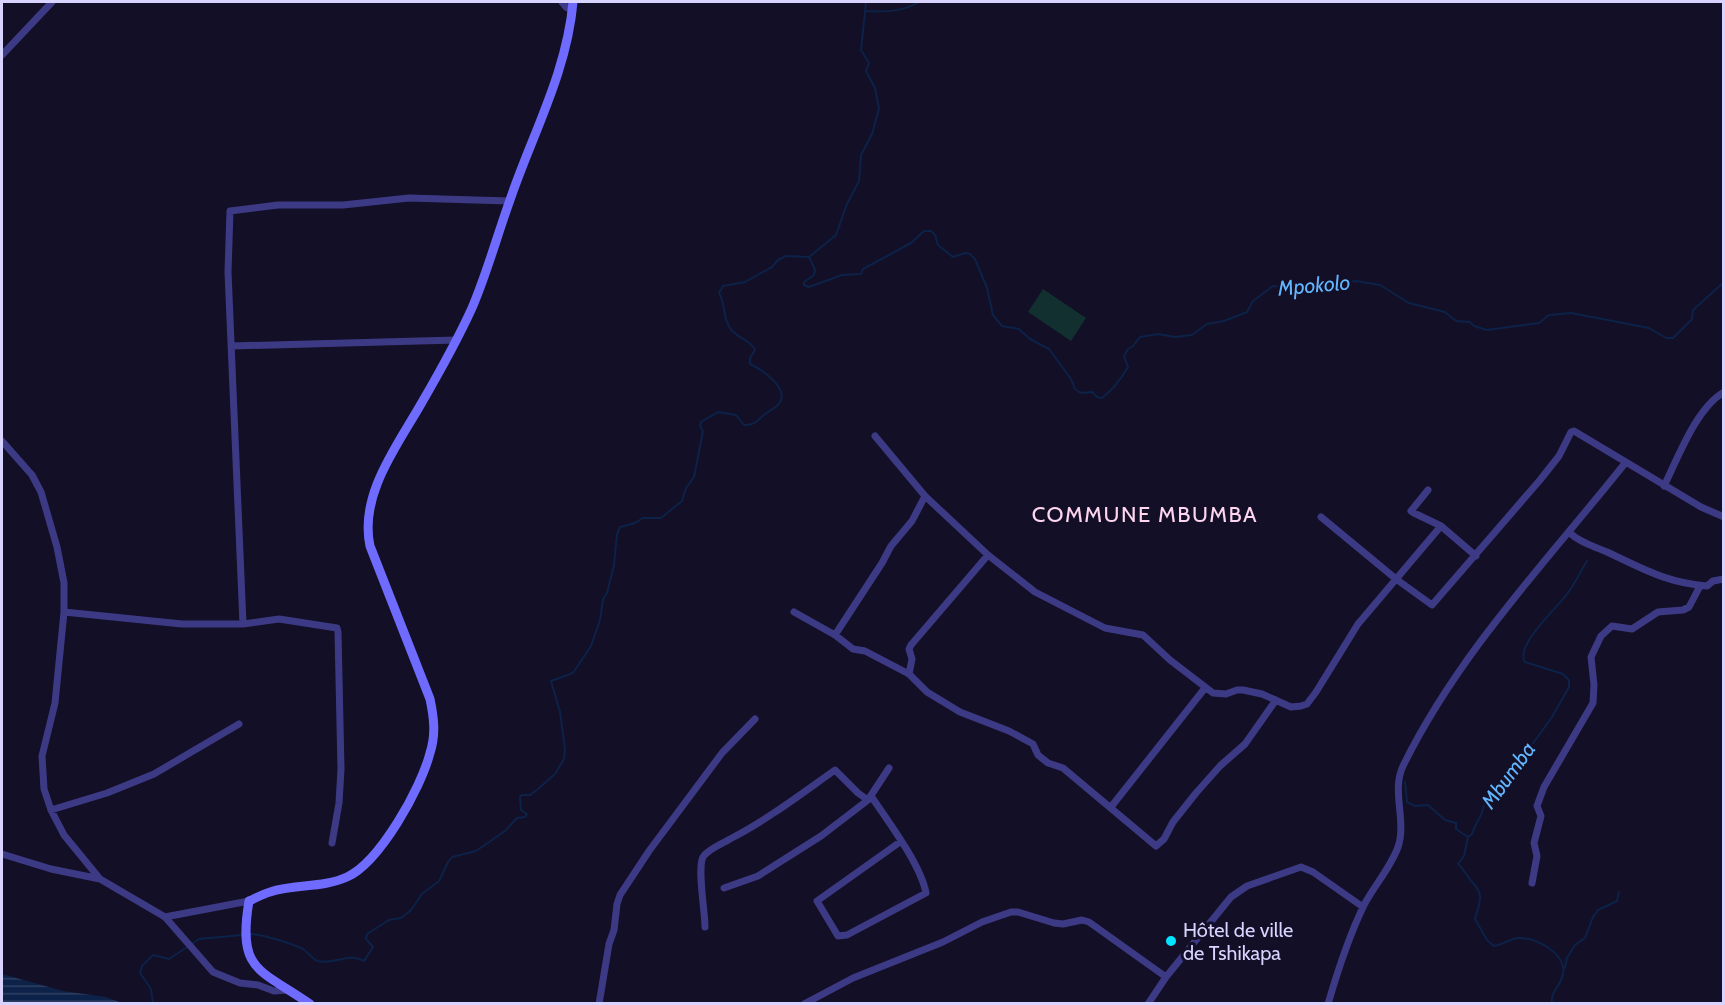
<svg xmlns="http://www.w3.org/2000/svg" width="1725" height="1005" font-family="Cabin,sans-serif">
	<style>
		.garden { fill: #12302f }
		.water { fill: url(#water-rules) }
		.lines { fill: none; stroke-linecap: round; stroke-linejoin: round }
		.stream { stroke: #0c2248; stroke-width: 2 }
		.street { stroke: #3d3a85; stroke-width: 7 }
		.secondary { stroke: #6f6bff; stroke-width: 9 }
		.poi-dot { fill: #00e5ff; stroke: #130f26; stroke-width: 2 }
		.labels { text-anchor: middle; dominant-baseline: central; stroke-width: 6; stroke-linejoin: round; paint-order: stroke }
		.poi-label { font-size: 20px; fill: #d9d4ff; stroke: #130f26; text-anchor: start }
		.water-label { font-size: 21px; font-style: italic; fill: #62b6ff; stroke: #130f26 }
		.quarter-label { font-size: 22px; letter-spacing: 1.5px; fill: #ffd6f0; stroke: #130f26 }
	</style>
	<defs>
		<pattern id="water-rules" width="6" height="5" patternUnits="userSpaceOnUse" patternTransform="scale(1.5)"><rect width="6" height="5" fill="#0c2248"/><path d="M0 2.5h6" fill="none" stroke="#2f4163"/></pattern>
	</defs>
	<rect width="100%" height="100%" fill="#130f26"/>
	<path class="garden" d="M1043,289L1086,318L1071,341L1028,312Z"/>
	<path class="water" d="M2,974L63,991L106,997L122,1003H2Z"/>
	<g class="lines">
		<path class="stream" d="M866,11C885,12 902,12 919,2
			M809,257L815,270L814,275L804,282V285L809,287L842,275L861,274L863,269L911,243L924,231H931L935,235L938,245L953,257L965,253L970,254L975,259L987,288L993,315L1002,326L1019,329L1030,339L1049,349L1071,379L1075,389L1081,393L1092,392L1097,397L1102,398C1114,389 1121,379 1128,367L1124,356L1128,349L1133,346L1140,337L1158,334L1175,337L1192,335L1207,324L1224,321L1247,312L1253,301L1273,286L1292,288L1356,281L1380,285L1409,303L1445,312L1456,321L1470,322L1474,326L1487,330L1539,323L1549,315L1571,313L1649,328L1666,338H1673L1692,319L1693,310L1724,282
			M1405,782L1407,802L1415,806L1428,805L1445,820L1456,823V829L1468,837
			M248,934C259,933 293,944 303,949C308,952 312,959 318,961C334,965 349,952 364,961L373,947L366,939L367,934L389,920L401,918L411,910L422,894L439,881L448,862L452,857L476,851L505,831L517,818L525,817L527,814L521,810L520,797L522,795H530L538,789L555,774L564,759L565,749L560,712L551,681L573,673L591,646L600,620L603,599L607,593L614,565L617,534L620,527L635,523L643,518H661L682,501L686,488L694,477L703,431L700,426L701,422L718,412L736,415L744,425C754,426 758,420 765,414C770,410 776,409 780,402C789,388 761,369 750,364V358L755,350C750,339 736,338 730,328C722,316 726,305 719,293L723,286L745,282L772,267L778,260L786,256L809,257L836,235L847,204L859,181L861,155L872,134L879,109L875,88L866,71L869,63L861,50L866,2
			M1565,968L1567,958L1575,945L1585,938L1593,917L1598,910L1617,901L1619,892
			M153,1004L151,989L140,973L142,966L153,955L169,959L199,939L242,935
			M1552,1004C1550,991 1561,986 1563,974C1567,954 1537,938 1520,938C1510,938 1503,945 1494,946L1487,940L1475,919C1479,903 1485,896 1473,883C1466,876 1466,871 1458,864L1464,856L1468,837L1472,834C1475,823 1483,816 1484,804L1495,799L1498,792L1552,717L1569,687V680L1563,674L1525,662C1514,646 1558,607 1567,594C1575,584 1580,572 1587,561"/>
		<path class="street" d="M562,2L566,7L572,10
			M2,55L52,2
			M231,346L456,340
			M875,436L925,496L988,555L1035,592L1105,628L1143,635L1170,660L1213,693L1226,694L1237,690H1243L1262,694L1291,707L1301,706L1307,704L1316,692L1358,624L1441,526
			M2,441L32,475L41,492L57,547L64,583V612L55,703L42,756L44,789L51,810L64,835L100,879L165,917L213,972L240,983L258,985L274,991L288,990
			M1664,486C1678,458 1696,408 1724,392
			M1428,490L1411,511L1414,513L1441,526L1476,556
			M1321,517L1396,579L1432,605L1540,480L1559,456L1571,432L1574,431L1701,507L1724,517
			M1570,533C1580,543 1594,546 1607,552C1642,568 1666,583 1707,586L1713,581L1724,579
			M64,612L182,624H243L279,619L337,628L338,632L341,769L339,803L332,843
			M794,612L835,635L853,649L865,651L909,674L927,692L960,712L1009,731L1033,744L1038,755L1048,763L1063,768L1156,846L1164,839L1173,822L1196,793L1220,766L1245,744L1276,700
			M243,624L228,272L230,211L278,205H343L409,198L509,201
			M835,635L882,563L891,546L912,521L925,496
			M909,674L912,659L909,649L911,645L988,555
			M871,796C888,821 921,865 926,893L847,935L838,936L817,901L900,842
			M1111,807L1205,688
			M51,810L107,793L154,774L239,724
			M2,854L51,869L100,879
			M1532,883L1537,856L1534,843L1541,816L1537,806L1544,787L1593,703L1594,685L1591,657L1601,636L1612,626L1632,629L1658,612L1683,610L1689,607L1700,586
			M724,888L758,876L821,836L868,800L889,768
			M165,917L249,901
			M705,927C705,911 697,869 703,857C708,849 722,844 730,839C767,820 801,794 835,770L858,793L868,800
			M599,1004L609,944L614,930L617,904L620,895L649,851L722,753L755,719
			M804,1004L853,978L943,942L982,922L1011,912H1018L1054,923L1063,924L1082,920L1089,922L1166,977
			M1148,1004L1166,977L1231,897L1247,886L1301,867L1313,872L1363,907
			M1328,1004C1337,973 1350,934 1364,905C1374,886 1391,867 1398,847C1407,821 1391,791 1403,766C1459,652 1548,560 1626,462"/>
		<path class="secondary" d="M310,1004C260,969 237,972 249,901C256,898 263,894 270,892C295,884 323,888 347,877C380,862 421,788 430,753C436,735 434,718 430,699L370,546C359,495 397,446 421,404C439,373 457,341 472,308C487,273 497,236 510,200C532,135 567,72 573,2"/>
	</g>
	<circle class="poi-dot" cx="1171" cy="941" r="6"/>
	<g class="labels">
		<g class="poi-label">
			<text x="1183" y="930">Hôtel de ville<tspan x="1183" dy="23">de Tshikapa</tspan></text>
		</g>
		<g class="water-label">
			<text transform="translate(1314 285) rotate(-5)">Mpokolo</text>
			<text transform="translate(1508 775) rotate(-54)">Mbumba</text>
		</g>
		<g class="quarter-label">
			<text x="1145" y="514">COMMUNE MBUMBA</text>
		</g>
	</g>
	<rect width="1725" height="1005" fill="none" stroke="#d9d4ff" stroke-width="6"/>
</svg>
